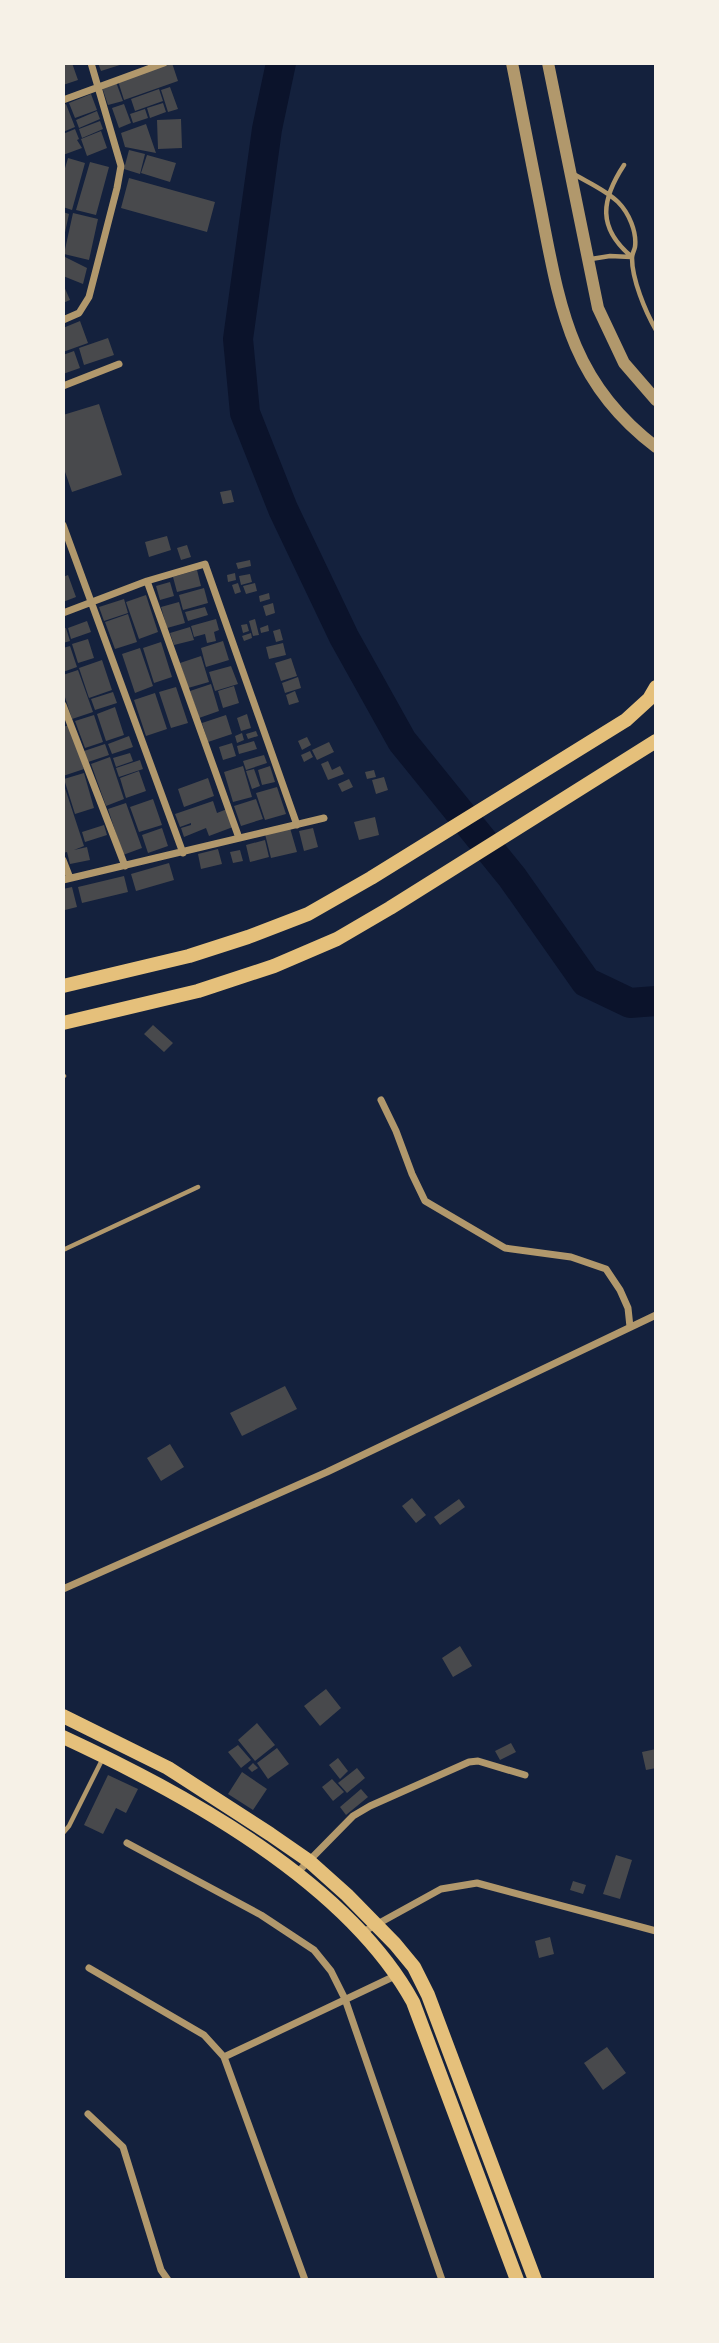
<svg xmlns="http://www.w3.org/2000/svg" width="719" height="2343" font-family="'Crimson Pro',serif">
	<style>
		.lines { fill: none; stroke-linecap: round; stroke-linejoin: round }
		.river { stroke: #0b132b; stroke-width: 30 }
		.building { fill: #48494c }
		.service { stroke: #b1986c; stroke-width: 4.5 }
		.minor { stroke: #b1986c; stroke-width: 7 }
		.tertiary { stroke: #b1986c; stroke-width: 12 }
		.secondary { stroke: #e5c07b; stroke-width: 14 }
	</style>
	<rect width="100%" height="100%" fill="#14213d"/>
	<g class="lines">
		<path class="river" d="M281,63L267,129L238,339L245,413L283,509L344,637L402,741L512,877L586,982L630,1003L656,1001"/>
	</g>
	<path class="building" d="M63,63H72L78,80L63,85Z
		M98,63H123V64L101,71Z
		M172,63L178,81L124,100L118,81Z
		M116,82L123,101L108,105L102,87Z
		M170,87L178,109L168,112L161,90Z
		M159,89L163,101L135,111L131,99Z
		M91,94L97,110L75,118L69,103Z
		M163,103L166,112L150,118L147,108Z
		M66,104L75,127L63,132V105Z
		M124,104L131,123L119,128L112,108Z
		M145,109L148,118L133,123L130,114Z
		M97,111L100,119L79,128L76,120Z
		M181,119L182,148L158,149L157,120Z
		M100,121L103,129L82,138L79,129Z
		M146,124L156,153L125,147L121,133Z
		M75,129L79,139L77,140L82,148L63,155V134Z
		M101,131L107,148L87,156L81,139Z
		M129,150L145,154L140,174L124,169Z
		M147,155L176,163L170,182L141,173Z
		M68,158L85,163L72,210L63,207V175Z
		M90,162L109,167L96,215L76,210Z
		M129,178L215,202L207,232L121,208Z
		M63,212L69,214L64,237H63Z
		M73,213L98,219L89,260L64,254Z
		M65,257L87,268L83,284L63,276Z
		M63,284L70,300L63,303Z
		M80,321L88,343L63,352V328Z
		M108,338L114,355L84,365L79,348Z
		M74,351L80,368L63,374V355Z
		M99,404L122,475L72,492L63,466V415Z
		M231,490L234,502L223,504L220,492Z
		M167,536L171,550L149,557L145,542Z
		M187,545L191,557L181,560L177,548Z
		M250,560L251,566L238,569L236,563Z
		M197,570L201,586L177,592L173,577Z
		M235,573L236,580L228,582L227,575Z
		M250,574L252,582L241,585L239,576Z
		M68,575L76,597L63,602V577Z
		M170,582L174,596L160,600L156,586Z
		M238,583L241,592L235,594L232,585Z
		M255,583L257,591L246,594L243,586Z
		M204,588L208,603L183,610L179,595Z
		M269,593L270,599L260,602L259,596Z
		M146,595L158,632L139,639L126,602Z
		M124,599L128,613L104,621L99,607Z
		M179,602L185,623L167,628L161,607Z
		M273,603L275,613L266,616L263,606Z
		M205,607L208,615L188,621L185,612Z
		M128,614L137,642L115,649L105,622Z
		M216,619L219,630L214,632L216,641L207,643L205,634L194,637L191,626Z
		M255,619L259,635L253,636L249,621Z
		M87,621L91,632L71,639L68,628Z
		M247,624L249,631L243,633L241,625Z
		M268,625L269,631L261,633L260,628Z
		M190,627L194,640L174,645L170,633Z
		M66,628L70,641L63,643V629Z
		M280,629L283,640L276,642L273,631Z
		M251,633L252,638L244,641L242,636Z
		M88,639L94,658L78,663L72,644Z
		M223,641L229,660L206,667L201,648Z
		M161,642L172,677L154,683L143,648Z
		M283,643L286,655L269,659L266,647Z
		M70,646L77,667L63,672V648Z
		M140,648L153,686L135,693L122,654Z
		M201,656L209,682L188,688L180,663Z
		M291,658L297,676L281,681L275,663Z
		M102,660L112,690L89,698L79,668Z
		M231,666L238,684L215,691L209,672Z
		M78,670L93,712L72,719L63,691V675Z
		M298,677L301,688L285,693L282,683Z
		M211,684L219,711L199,718L190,691Z
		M234,686L239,703L223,708L218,691Z
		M176,687L188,723L171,728L159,692Z
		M295,691L299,702L289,705L286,695Z
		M113,692L117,703L95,710L91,699Z
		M155,693L167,729L146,736L134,700Z
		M115,707L124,735L106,741L97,714Z
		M247,714L251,728L241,731L237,718Z
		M94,715L103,742L85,748L75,721Z
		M226,715L232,734L208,742L202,723Z
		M69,725L84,769L63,776V727Z
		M256,731L258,736L248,739L246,734Z
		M242,733L244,740L237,743L235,736Z
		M129,736L133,747L112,754L108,744Z
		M307,737L311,745L302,750L298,741Z
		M254,741L257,749L239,754L237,746Z
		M329,742L334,752L317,760L312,750Z
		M232,743L236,756L223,760L219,747Z
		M105,744L109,755L88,762L84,751Z
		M310,751L313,757L304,762L301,755Z
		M130,753L133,761L116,767L113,758Z
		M264,755L267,763L246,770L243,761Z
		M110,757L124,799L106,806L91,764Z
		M140,760L143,769L119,777L116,768Z
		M328,761L332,770L340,766L344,774L328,780L321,764Z
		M243,766L252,797L233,802L224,772Z
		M270,766L275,782L262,785L258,770Z
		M254,769L260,786L252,789L246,771Z
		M374,770L376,777L367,779L365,772Z
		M139,771L146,791L126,798L120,778Z
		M84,773L94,808L75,814L64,779Z
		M384,777L388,790L376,794L372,780Z
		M208,778L214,796L184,807L178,789Z
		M349,779L353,787L342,792L338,784Z
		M63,782L84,846L74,850L87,847L90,860L70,864L67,852L63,853Z
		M277,787L286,814L265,820L256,793Z
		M153,799L162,825L139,832L130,807Z
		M256,799L263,819L241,826L234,806Z
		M213,801L217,813L227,809L233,827L209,836L206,828L184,837L181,828L191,825V823L180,827L175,814Z
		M126,803L142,848L123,855L108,809Z
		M375,817L379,835L359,840L354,822Z
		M104,825L107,835L85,842L82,832Z
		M162,828L168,846L148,853L142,835Z
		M290,828L297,852L271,858L265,834Z
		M313,828L318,847L304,851L299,831Z
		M265,840L269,857L250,862L246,845Z
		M218,849L222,864L201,869L198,854Z
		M240,850L243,861L233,863L230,852Z
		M169,863L174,880L136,891L131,874Z
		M124,876L128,892L82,903L78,887Z
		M72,887L77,907L65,910L63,889Z
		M153,1025L173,1043L164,1052L144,1034Z
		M285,1386L297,1409L242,1436L230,1413Z
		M170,1444L184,1467L161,1481L147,1458Z
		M412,1498L426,1515L416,1523L402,1506Z
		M459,1499L465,1507L440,1525L434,1517Z
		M460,1646L472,1666L453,1677L442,1658Z
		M326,1689L341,1708L320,1726L304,1706Z
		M257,1723L275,1745L255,1761L238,1740Z
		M511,1743L516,1752L500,1760L495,1751Z
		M238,1745L251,1760L241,1768L228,1752Z
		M277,1748L289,1764L268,1779L257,1763Z
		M656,1749V1768L646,1770L642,1752Z
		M338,1758L348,1771L340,1779L329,1765Z
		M253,1763L258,1768L252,1772L248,1768Z
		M357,1768L365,1778L347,1793L338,1783Z
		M242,1772L267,1789L253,1810L228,1794Z
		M108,1775L138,1789L126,1813L116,1808L103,1834L84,1825Z
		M332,1779L344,1792L333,1801L322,1787Z
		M361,1789L368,1797L346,1815L340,1807Z
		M616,1855L632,1860L620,1899L603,1894Z
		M573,1881L586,1885L583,1894L570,1890Z
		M550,1937L554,1954L539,1958L535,1941Z
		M607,2047L626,2073L603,2090L584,2063Z"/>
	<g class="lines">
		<path class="service" d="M624,165C601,200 597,228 632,257
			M572,173C587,182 606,190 618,202C629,213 637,232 635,247C634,251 632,254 632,258C632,279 645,311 656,330
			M591,259L610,256L631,257
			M63,1077L64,1076
			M63,1250L198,1187
			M63,1833L69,1826L102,1760"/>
		<path class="minor" d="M63,100L164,63
			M63,320L79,313L89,297L117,188L121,166L91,63
			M63,386L119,364
			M63,525L183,853
			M147,581L239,838
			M63,613L147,581L205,564L297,825
			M63,705L125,866
			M63,860L70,878
			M63,880L324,818
			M381,1100L396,1131L412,1174L425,1201L505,1248L571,1257L606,1269L620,1290L628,1308L630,1327
			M63,1589L327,1472L656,1315
			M127,1843L261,1915L314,1950L331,1971L345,1999L442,2280
			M296,1874L353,1816L370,1806L469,1762L478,1761L525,1775
			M363,1932L441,1889L477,1883L656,1931
			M89,1968L204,2035L224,2057L305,2280
			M224,2057L397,1975
			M88,2114L123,2147L161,2270L168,2280"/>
		<path class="tertiary" d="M512,63C522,112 531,161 541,210C560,308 571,383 656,447
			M548,63L598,308L624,363L656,400"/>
		<path class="secondary" d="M63,986L189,956L248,937L308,914L371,878L626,720L649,699L656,687
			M63,1023L198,991L274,966L337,939L390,908L656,741
			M63,1716L168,1768L270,1834L309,1861L347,1895L395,1944L414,1967L428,1995L535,2280
			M63,1737C184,1793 347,1882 413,2002L517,2280"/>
	</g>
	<rect width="719" height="2343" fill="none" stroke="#f6f1e7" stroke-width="130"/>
</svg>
